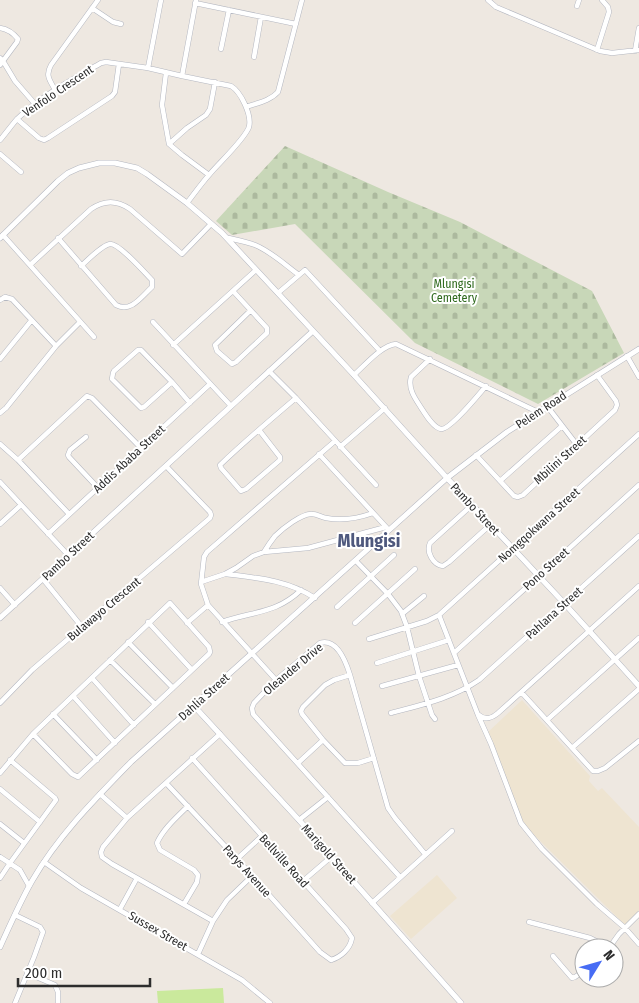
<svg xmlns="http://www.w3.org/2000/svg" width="639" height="1003" font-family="'Fira Sans Condensed',sans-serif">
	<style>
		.education { fill: #eee4d1 }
		.cemetery { fill: url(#cemetery-stones) }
		.pitch { fill: #cae99c }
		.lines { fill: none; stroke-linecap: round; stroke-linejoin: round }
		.minor-casing { stroke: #b4b7c0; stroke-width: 5.5 }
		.tertiary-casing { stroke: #b4b7c0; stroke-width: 6 }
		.minor { stroke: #fff; stroke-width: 4.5 }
		.tertiary { stroke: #fff; stroke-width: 5 }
		.labels { text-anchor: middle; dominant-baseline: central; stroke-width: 4; stroke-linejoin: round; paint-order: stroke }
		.street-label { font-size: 12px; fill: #2d2d2d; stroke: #fff }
		.park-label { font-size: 12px; fill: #2f6a1e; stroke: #fff }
		.district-label { font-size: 18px; font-weight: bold; fill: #4e587d; stroke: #fff }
	</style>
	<defs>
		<pattern id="cemetery-stones" width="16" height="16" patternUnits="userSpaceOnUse" patternTransform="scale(1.25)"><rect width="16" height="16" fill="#c8d7b8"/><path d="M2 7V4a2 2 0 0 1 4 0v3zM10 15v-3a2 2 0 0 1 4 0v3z" fill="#acb99e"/></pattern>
	</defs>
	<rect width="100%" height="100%" fill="#eee8e1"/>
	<path class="education" d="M522,700L590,776L589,781L598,791L602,788L639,827V911L625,925L533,834L523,824L487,733Z
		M437,875L457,898L411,939L390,916Z"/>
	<path class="cemetery" d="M285,146L388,192L460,222L592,291L624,353L538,404L415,343L295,224L232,235L216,221Z"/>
	<path class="pitch" d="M223,988L224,1003H158L157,991Z"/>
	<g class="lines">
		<defs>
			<path id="minor" d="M488,0L496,7L600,51L612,53L639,50
				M195,3L296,24
				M577,6L579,0
				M92,8L113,22L121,24
				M0,28C7,29 14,34 18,39L17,42L0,65
				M221,49L229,10
				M597,50L609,12L608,7L602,0
				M635,51L639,28
				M254,57L261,17
				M0,58L3,61L15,81L35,104
				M148,68L161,0
				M166,73L162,105L169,144L182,155L209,175
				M182,76L196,0
				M55,90C50,80 45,76 51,65L98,0
				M246,107C257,103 270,101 278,92L302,0
				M17,119L39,138L44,140L48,138L112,96L115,92L119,64
				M0,140C6,133 11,126 17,119C41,96 73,79 101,63L106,62L148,68L182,76L231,86C241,92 252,115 249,127C245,139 218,164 209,175C201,184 194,194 187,203
				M169,144L187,128L206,115L210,109L215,82
				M0,154L21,172
				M3,235L94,337
				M58,238L116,305C131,313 141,297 152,287V280C145,273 119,243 110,244C102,245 88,260 81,266
				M228,238C237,240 247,242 255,245C272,252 285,265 299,275
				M30,265L91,209C105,200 116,200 130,209L182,254L211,224
				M233,291L267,328V333L236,362L232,364L217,351L215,345L250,311
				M278,293L305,270L380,351
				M0,300L5,297L12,299L56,346
				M153,322L231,406
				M173,345L256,270
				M627,356L639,377
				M0,359L31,321
				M430,359L411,377C408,388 414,397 420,406C424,412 433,428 441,429C450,430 479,394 486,386
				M269,371L296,398L376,485
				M354,375C365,365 382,345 396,344L538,412
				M172,382L144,407L141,408L112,379L113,373L114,371L138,350H141L172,382L190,403
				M547,406L577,445
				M0,413L6,408L56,346L80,322
				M259,430L280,457V460L246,489L241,491L221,468L220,465C244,442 270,420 296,398
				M86,437L70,450L68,455L69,457L98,488
				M0,444L18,460L69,514
				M340,447L385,408
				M319,454L388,529
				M476,455L514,496L518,497L523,495L615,410L617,405L616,401L597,375
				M18,460L87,396L92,398L141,448
				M500,481L562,426
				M0,482L68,555
				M472,505L430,543C426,552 433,565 443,566L449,562L490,525
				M0,524L21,505
				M48,534L210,384
				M264,552C267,547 271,541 275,536C282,529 302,513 312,514C317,514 321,517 326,518C341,521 359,518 373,513
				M356,561L388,594L401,611L407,627L419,676L432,715L435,719
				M226,574C258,578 287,580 315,598
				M43,579L82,627
				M201,582L225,574L236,568L253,556L264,552L308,548L386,527
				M0,588L15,605
				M337,607L394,555
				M402,614L424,596
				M439,615L478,715L491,744L521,823L542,849L597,904L625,928L639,944
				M148,622L192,670
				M222,622C253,611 276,614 301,590
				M187,623L208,605
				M355,623L415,569
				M369,639L427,621L439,615L639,434
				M128,642L173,688
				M454,653L639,485
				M110,660L155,704
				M377,663L449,640
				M350,675L334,680L325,685L303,707L301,711L302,714L323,740L345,763H358L374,758
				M92,678L134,725
				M276,680L208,605L201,584L204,557L207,552L335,441
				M382,686L458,665
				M522,693L593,771H598L605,768L639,741
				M73,696L115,743
				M0,703L32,670L82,627L210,518L211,515L210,512L166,466
				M391,713C421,705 453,698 479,680L639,536
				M53,714L97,760
				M479,715C486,721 492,718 498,713L639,586
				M547,720L639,638
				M572,748L639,689
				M298,763L323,740
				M0,773L33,734L170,603L209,647L210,652L209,654L192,670L78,777L72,774L33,734
				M166,783L237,859L320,952L331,960C341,957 350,949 352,938L346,929L192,758
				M0,789L40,822
				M100,794L127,818
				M299,820L328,797
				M0,824L24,843
				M0,857L20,870L29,886
				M237,859L262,836
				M44,862L81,888L242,980L270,1003
				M400,877L253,714L252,708L254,703L276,680L320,643C337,638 346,662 350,675L388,808L395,818L425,854
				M0,878L10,863L56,800L55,798L10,760
				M303,881L331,857
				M372,903L452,831
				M184,904L197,882L198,875L194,870L160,850L157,843C163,829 177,817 188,806
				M120,909L137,878
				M15,915L40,927L43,932L34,957L15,1003
				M213,921L112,864L102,857L101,852L103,847L127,818L220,734
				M529,922L590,938L610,948
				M609,948L619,934L639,914
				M198,954L213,921L227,900L252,876
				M553,956L572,978L575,977L584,971
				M27,973L55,985L58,992V1003"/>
			<path id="tertiary" d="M0,238L58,181L68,173L79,168L99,163H115L137,168L147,174L187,203L222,233L354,375L447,478L564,603L639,686
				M0,618L313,331
				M194,706L299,820L461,1003
				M0,947C10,925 20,902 32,881C58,836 95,799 131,762L447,478L507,432L639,349"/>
		</defs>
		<use href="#minor" class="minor-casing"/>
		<use href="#tertiary" class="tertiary-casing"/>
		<use href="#minor" class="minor"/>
		<use href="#tertiary" class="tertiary"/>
	</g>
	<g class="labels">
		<g class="street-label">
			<text transform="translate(58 91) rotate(-34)">Venfolo Crescent</text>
			<text transform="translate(541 410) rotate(-33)">Pelem Road</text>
			<text transform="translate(129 459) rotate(-43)">Addis Ababa Street</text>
			<text transform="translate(560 460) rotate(-42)">Mbilini Street</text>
			<text transform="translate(475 509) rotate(47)">Pambo Street</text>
			<text transform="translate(539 525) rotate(-42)">Nomgqokwana Street</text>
			<text transform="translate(68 556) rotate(-43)">Pambo Street</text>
			<text transform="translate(546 569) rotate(-42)">Pono Street</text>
			<text transform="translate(104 609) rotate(-40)">Bulawayo Crescent</text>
			<text transform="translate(554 613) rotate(-42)">Pahlana Street</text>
			<text transform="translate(293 669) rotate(-40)">Oleander Drive</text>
			<text transform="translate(204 697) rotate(-42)">Dahlia Street</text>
			<text transform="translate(329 854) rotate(48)">Marigold Street</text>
			<text transform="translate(284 861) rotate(48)">Bellville Road</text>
			<text transform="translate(247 871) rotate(48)">Parys Avenue</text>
			<text transform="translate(158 931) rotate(30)">Sussex Street</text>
		</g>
		<g class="park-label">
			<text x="454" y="284">Mlungisi<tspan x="454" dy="14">Cemetery</tspan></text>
		</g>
		<g class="district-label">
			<text x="369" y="541">Mlungisi</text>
		</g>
	</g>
	<g transform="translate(599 963) rotate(53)"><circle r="24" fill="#ffffff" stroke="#ababab"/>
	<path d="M0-4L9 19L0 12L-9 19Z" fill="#476cf4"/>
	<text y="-8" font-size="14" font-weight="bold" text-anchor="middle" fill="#2d2d2d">N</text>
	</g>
	<path d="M18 978v8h132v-8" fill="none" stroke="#2d2d2d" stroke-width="2.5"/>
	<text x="25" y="978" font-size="15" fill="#2d2d2d" stroke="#ffffff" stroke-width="4" paint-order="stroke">200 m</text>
</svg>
